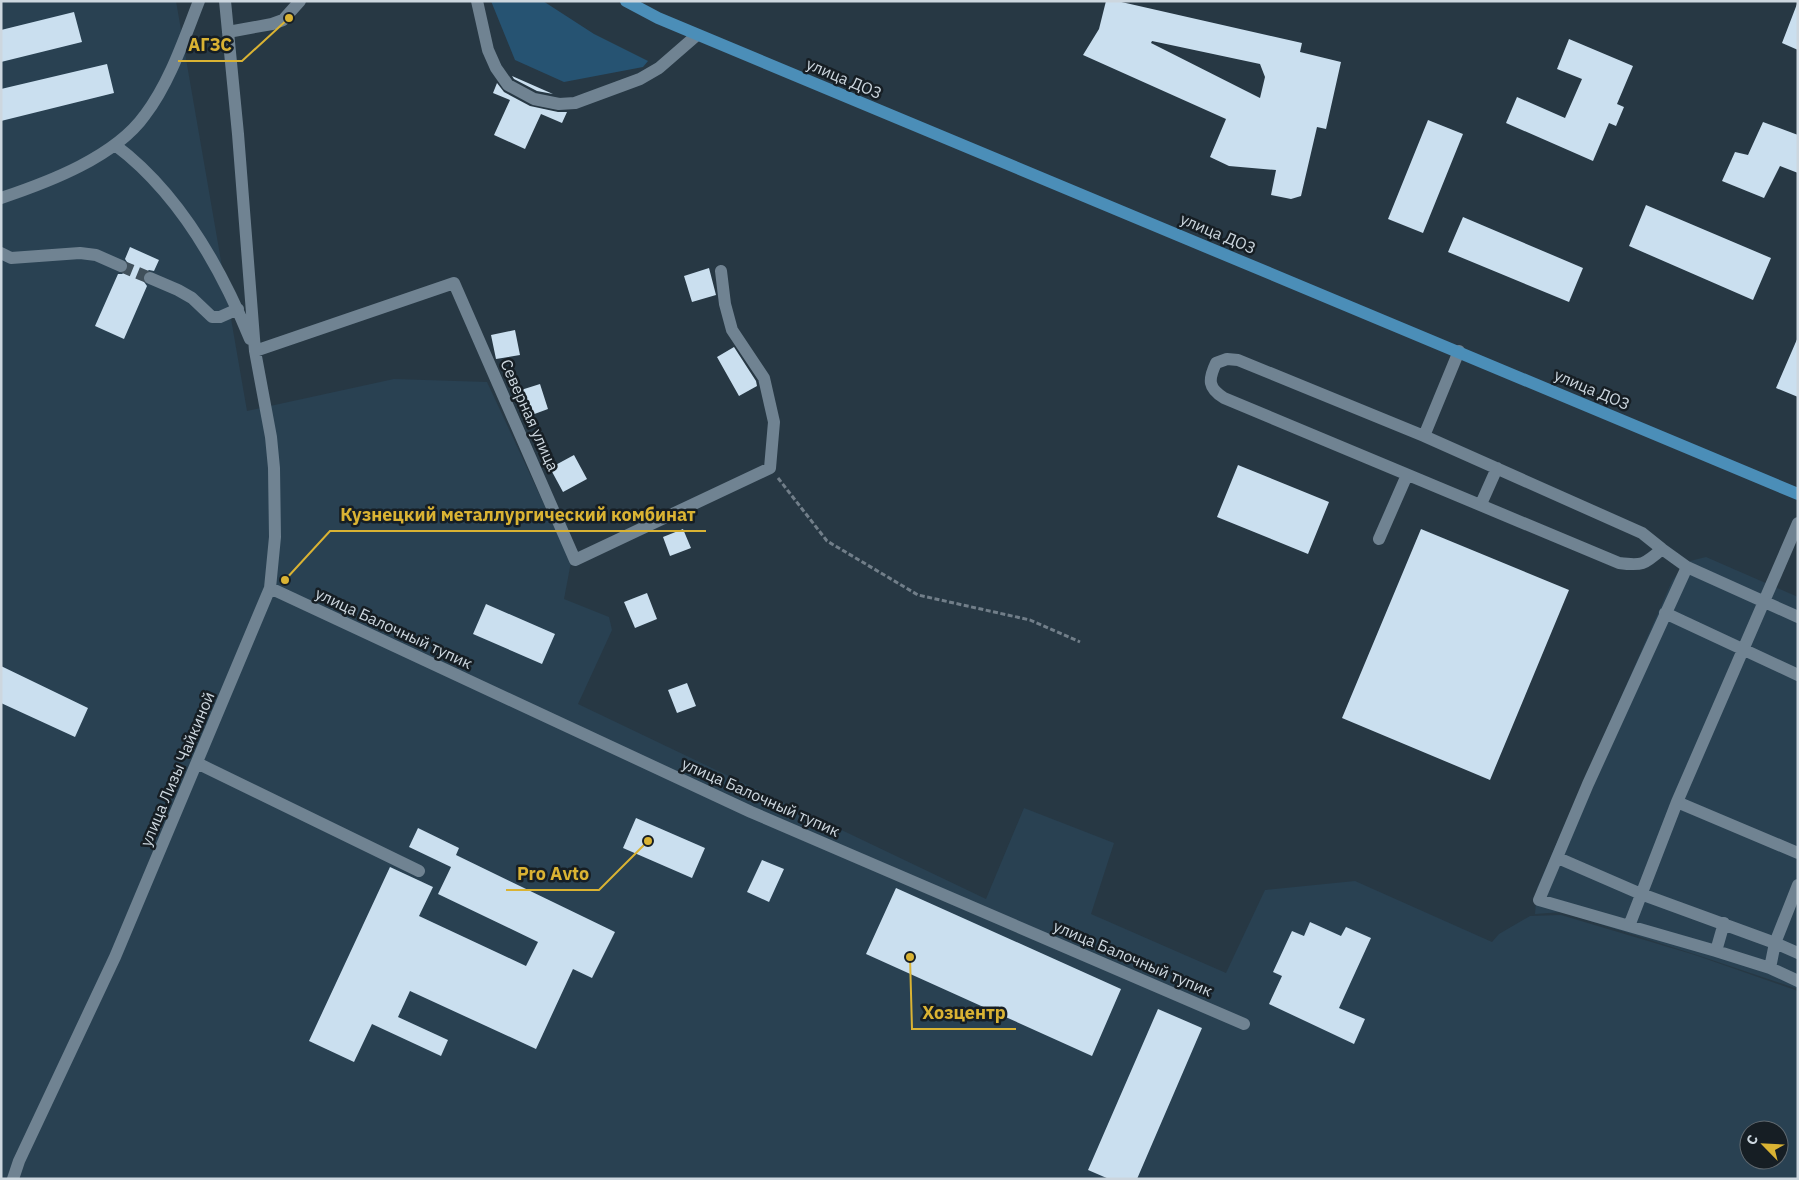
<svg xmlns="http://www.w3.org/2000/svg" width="1799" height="1180" font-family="'IBM Plex Sans',sans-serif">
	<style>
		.built { fill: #294152; fill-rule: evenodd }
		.green { fill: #265372 }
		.building { fill: #cadfef; fill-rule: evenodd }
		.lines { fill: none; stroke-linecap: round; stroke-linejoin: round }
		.minor-tunnel { stroke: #40505b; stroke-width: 12; stroke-dasharray: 12 6; stroke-linecap: butt }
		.path { stroke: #717e89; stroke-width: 3; stroke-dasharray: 5 2.5; stroke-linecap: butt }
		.minor { stroke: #708392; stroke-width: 12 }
		.major { stroke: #4b8eb8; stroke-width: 12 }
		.labels { text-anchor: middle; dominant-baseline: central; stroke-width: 5; stroke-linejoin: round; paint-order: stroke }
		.street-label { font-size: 16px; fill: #cdd7df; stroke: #161e24 }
		.leader { fill: none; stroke: #dab333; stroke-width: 2 }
		.callout-dot { fill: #dab333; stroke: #161e24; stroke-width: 2 }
		.callout-label { font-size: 18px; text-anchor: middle; font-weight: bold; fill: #dab333; stroke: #161e24; stroke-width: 5; stroke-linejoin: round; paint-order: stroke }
	</style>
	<rect width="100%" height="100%" fill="#273844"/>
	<path class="built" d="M1,1H176L247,411L394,379L487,382L571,562L564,599L609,617L612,630L578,704L986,899L1024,808L1114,843L1091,914L1226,973L1265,890L1355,881L1492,942L1499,934L1530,916L1561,915L1695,955L1798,991V1179H1ZM1749,1130H1779V1160H1749Z
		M1706,557L1798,597V989L1697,955L1562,912L1535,914L1537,888L1672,581L1680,570L1690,561Z"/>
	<path class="green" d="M491,1H543L594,34L648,61L643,67L564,82L515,60Z"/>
	<path class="building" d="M1106,1H1117L1302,43L1300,52L1341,62L1326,129L1317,127L1301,196L1291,199L1271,195L1276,170L1229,166L1210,157L1226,119L1083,55L1099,29ZM1152,41L1260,64L1265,77L1260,98L1151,43Z
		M1797,4H1798V50L1782,43Z
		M74,12L82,42L1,62V30Z
		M1569,39L1633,66L1617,104L1624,107L1616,126L1609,123L1593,161L1506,123L1517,97L1565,118L1582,79L1557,69Z
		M107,64L114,93L1,121V89Z
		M512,76L553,94L537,91L514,79Z
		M497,83L504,92L530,106L558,112H567L562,123L541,114L525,149L494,135L510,100L493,93Z
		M1428,120L1463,134L1423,233L1388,219Z
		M1763,122L1798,135V173L1780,166L1764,198L1722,181L1735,152L1748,155Z
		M1646,205L1771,258L1753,300L1629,246Z
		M1463,217L1583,268L1569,302L1448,252Z
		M130,247L159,260L154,271L149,270L143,274L142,279L147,286L124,339L95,326L118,274H122L128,270L129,265L125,259Z
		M709,268L716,295L692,302L684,276Z
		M515,330L520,355L496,359L491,335Z
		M1798,337V397L1776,388Z
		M734,347L756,381L757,386L739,396L717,357Z
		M540,384L548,409L529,416L521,390Z
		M574,455L587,479L563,492L550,468Z
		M1238,465L1329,502L1308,554L1217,517Z
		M683,529L691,548L670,556L663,537Z
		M1421,529L1569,590L1490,780L1342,718Z
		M647,593L657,619L635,628L624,602Z
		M486,604L555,634L542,664L473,634Z
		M1,666L88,708L75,737L1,703Z
		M687,683L696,706L677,713L668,690Z
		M636,818L705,848L692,878L623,848Z
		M418,828L459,848L456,855L615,932L592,978L573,969L536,1049L410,991L398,1017L448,1040L441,1056L372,1024L354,1062L309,1041L390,867L433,887L419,916L526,966L538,942L438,894L451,867L409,847Z
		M762,860L784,869L769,902L747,892Z
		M896,888L1121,989L1092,1056L866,954Z
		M1310,922L1341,936L1346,927L1371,938L1339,1008L1365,1019L1354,1044L1269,1004L1282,976L1273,972L1292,931L1304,936Z
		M1158,1009L1202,1028L1137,1179H1109L1088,1170Z"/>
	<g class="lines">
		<path class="minor-tunnel" d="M121,266L150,278"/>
		<path class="path" d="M778,478L827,541L918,595L1030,620L1080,642"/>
		<path class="minor" d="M477,1L488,50L496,68L508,85L534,99L559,104L575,103L640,79L659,68L697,35
			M228,32L272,24L283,20L300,1
			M115,145C178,192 221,268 250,339
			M1,198C49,182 115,157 145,115C170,82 184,39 199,1
			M1,253L11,258L80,253L96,255L121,266
			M150,278L178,290L192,298L212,317H220L238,309
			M255,351L454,283L575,560L770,468L774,422L764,378L732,330L725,304L721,271
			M1424,436L1459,351
			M1481,504L1497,468
			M1798,523L1677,802L1798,853
			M1379,539L1407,475
			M1662,549C1644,565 1642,566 1619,563L1224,398C1208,388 1208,380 1216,363L1227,359L1238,360L1424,436L1642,533L1662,549L1687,567L1798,617
			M1687,567L1588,784L1539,900L1716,951L1770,968L1798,981
			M270,588L751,812L1244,1024
			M1665,613L1798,675
			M197,763L419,871
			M1558,858L1641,894L1775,943L1798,953
			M1629,926L1677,802
			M1716,951L1724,923
			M1770,968L1775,943L1798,885
			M13,1179L19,1161L115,957L270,588L275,537L274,468L271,437L255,351L238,134L225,1"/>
		<path class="major" d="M626,1L658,18L1798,494"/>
	</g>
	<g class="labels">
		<g class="street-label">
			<text transform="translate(844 78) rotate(23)">улица ДОЗ</text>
			<text transform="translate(1218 233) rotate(23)">улица ДОЗ</text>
			<text transform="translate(1592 389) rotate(23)">улица ДОЗ</text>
			<text transform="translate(530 415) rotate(66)">Северная улица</text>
			<text transform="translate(394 628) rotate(25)">улица Балочный тупик</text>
			<text transform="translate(177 769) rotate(-67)">улица Лизы Чайкиной</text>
			<text transform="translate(761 797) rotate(24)">улица Балочный тупик</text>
			<text transform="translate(1133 958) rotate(23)">улица Балочный тупик</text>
		</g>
	</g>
	<path class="leader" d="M289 18L242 61H178M285 580L330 531H706M648 841L599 890H506M910 957L912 1029H1016"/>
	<g class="callout-dot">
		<circle cx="289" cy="18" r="5"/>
		<circle cx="285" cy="580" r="5"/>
		<circle cx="648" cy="841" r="5"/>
		<circle cx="910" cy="957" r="5"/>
	</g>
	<g class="callout-label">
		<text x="210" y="51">АГЗС</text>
		<text x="518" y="521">Кузнецкий металлургический комбинат</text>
		<text x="553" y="880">Pro Аvto</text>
		<text x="964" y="1019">Хозцентр</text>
	</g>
	<rect width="1799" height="1180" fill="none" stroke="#cdd7df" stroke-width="5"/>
	<g transform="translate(1764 1145) rotate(294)"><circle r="24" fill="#161e24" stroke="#5f686f"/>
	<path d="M0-4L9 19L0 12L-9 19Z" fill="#dab333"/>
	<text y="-8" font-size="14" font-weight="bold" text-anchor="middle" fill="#cdd7df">С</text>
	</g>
</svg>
